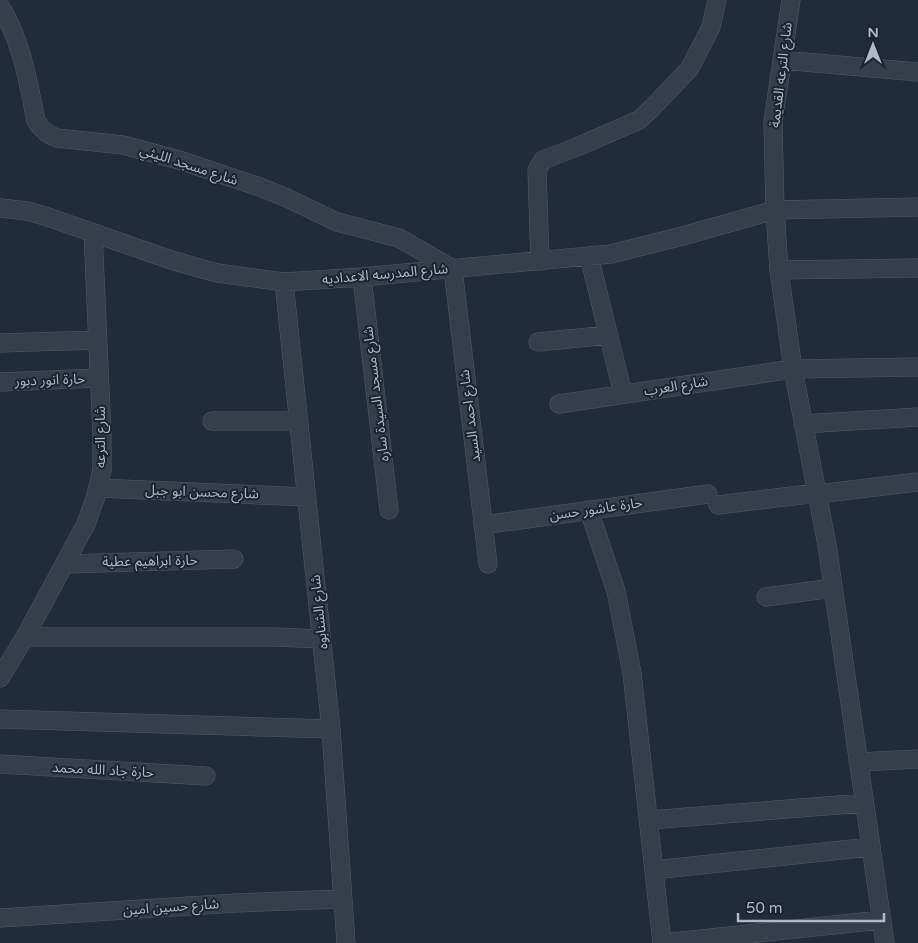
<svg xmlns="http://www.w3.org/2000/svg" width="918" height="943" font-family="'Varela Round','Noto Sans Arabic',sans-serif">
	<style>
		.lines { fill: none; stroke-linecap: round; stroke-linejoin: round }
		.minor-casing { stroke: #525c68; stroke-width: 19 }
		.minor { stroke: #353e4b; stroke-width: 18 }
		.labels { text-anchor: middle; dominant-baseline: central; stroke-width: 4; stroke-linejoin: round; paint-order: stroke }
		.street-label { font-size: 14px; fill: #afb9c7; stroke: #1a232f }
	</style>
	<rect width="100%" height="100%" fill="#212c3b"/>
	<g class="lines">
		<defs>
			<path id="minor" d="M791,0L773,122L775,210L779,270L793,369L827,545L885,943
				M0,6C22,42 28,81 36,121C42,130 47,134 57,138L123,145L179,160L260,187L287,198L337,222L399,238L453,269L488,564
				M782,60L918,72
				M0,208L27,211L45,216L171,260L217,273L284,282L362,277L611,254L679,237L775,210L918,207
				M589,256L623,394
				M540,261L537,170L543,160L577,147L639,120L652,108L690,68L711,27L717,0
				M779,270L918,268
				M362,277L389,510
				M284,282L331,729L346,943
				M538,342L609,335
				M0,343L98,340
				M0,382L99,378
				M559,404L793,369L918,367
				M212,421H299
				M803,424L918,417
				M98,488L307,497
				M817,494L918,482
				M718,505L817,493
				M589,510L616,591L632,673L662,943
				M483,525L708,494
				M66,564L234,559
				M766,597L833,588
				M25,637H275L321,639
				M0,678L25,637L86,524L95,499L102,470V435L93,233
				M0,719L331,729
				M858,762L918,759
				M0,764L206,776
				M649,820L864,803
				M654,870L870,847
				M0,918L236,903L341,899
				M663,943L881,920"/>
		</defs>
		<use href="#minor" class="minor-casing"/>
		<use href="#minor" class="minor"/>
	</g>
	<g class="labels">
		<g class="street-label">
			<text transform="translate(781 75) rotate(-83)">شارع الترعه القديمة</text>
			<text transform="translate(189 165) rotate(18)">شارع مسجد الليثي</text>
			<text transform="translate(385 274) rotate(-5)">شارع المدرسه الاعداديه</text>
			<text transform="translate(50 380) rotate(-2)">حارة انور دبور</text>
			<text transform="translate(676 386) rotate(-9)">شارع العرب</text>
			<text transform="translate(376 394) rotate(-97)">شارع مسجد السيدة ساره</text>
			<text transform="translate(470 416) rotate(-97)">شارع احمد السيد</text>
			<text transform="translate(100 437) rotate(-90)">شارع الترعه</text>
			<text transform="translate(202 492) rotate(2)">شارع محسن ابو جبل</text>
			<text transform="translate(596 509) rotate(-8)">حارة عاشور حسن</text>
			<text transform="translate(150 561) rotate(-1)">حارة ابراهيم عطية</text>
			<text transform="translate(319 612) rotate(-96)">شارع الشنابوه</text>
			<text transform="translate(103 770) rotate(3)">حارة جاد الله محمد</text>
			<text transform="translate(171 907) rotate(-4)">شارع حسين امين</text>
		</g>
	</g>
	<g transform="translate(873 45)" stroke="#1a232f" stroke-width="4" paint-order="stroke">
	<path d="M0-4L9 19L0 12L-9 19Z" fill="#afb9c7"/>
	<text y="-8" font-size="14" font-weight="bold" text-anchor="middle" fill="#afb9c7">N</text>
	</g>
	<path d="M738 913v8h146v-8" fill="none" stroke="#afb9c7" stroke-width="2.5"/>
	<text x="746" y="913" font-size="15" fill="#afb9c7" stroke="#1a232f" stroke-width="4" paint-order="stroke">50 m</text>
</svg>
